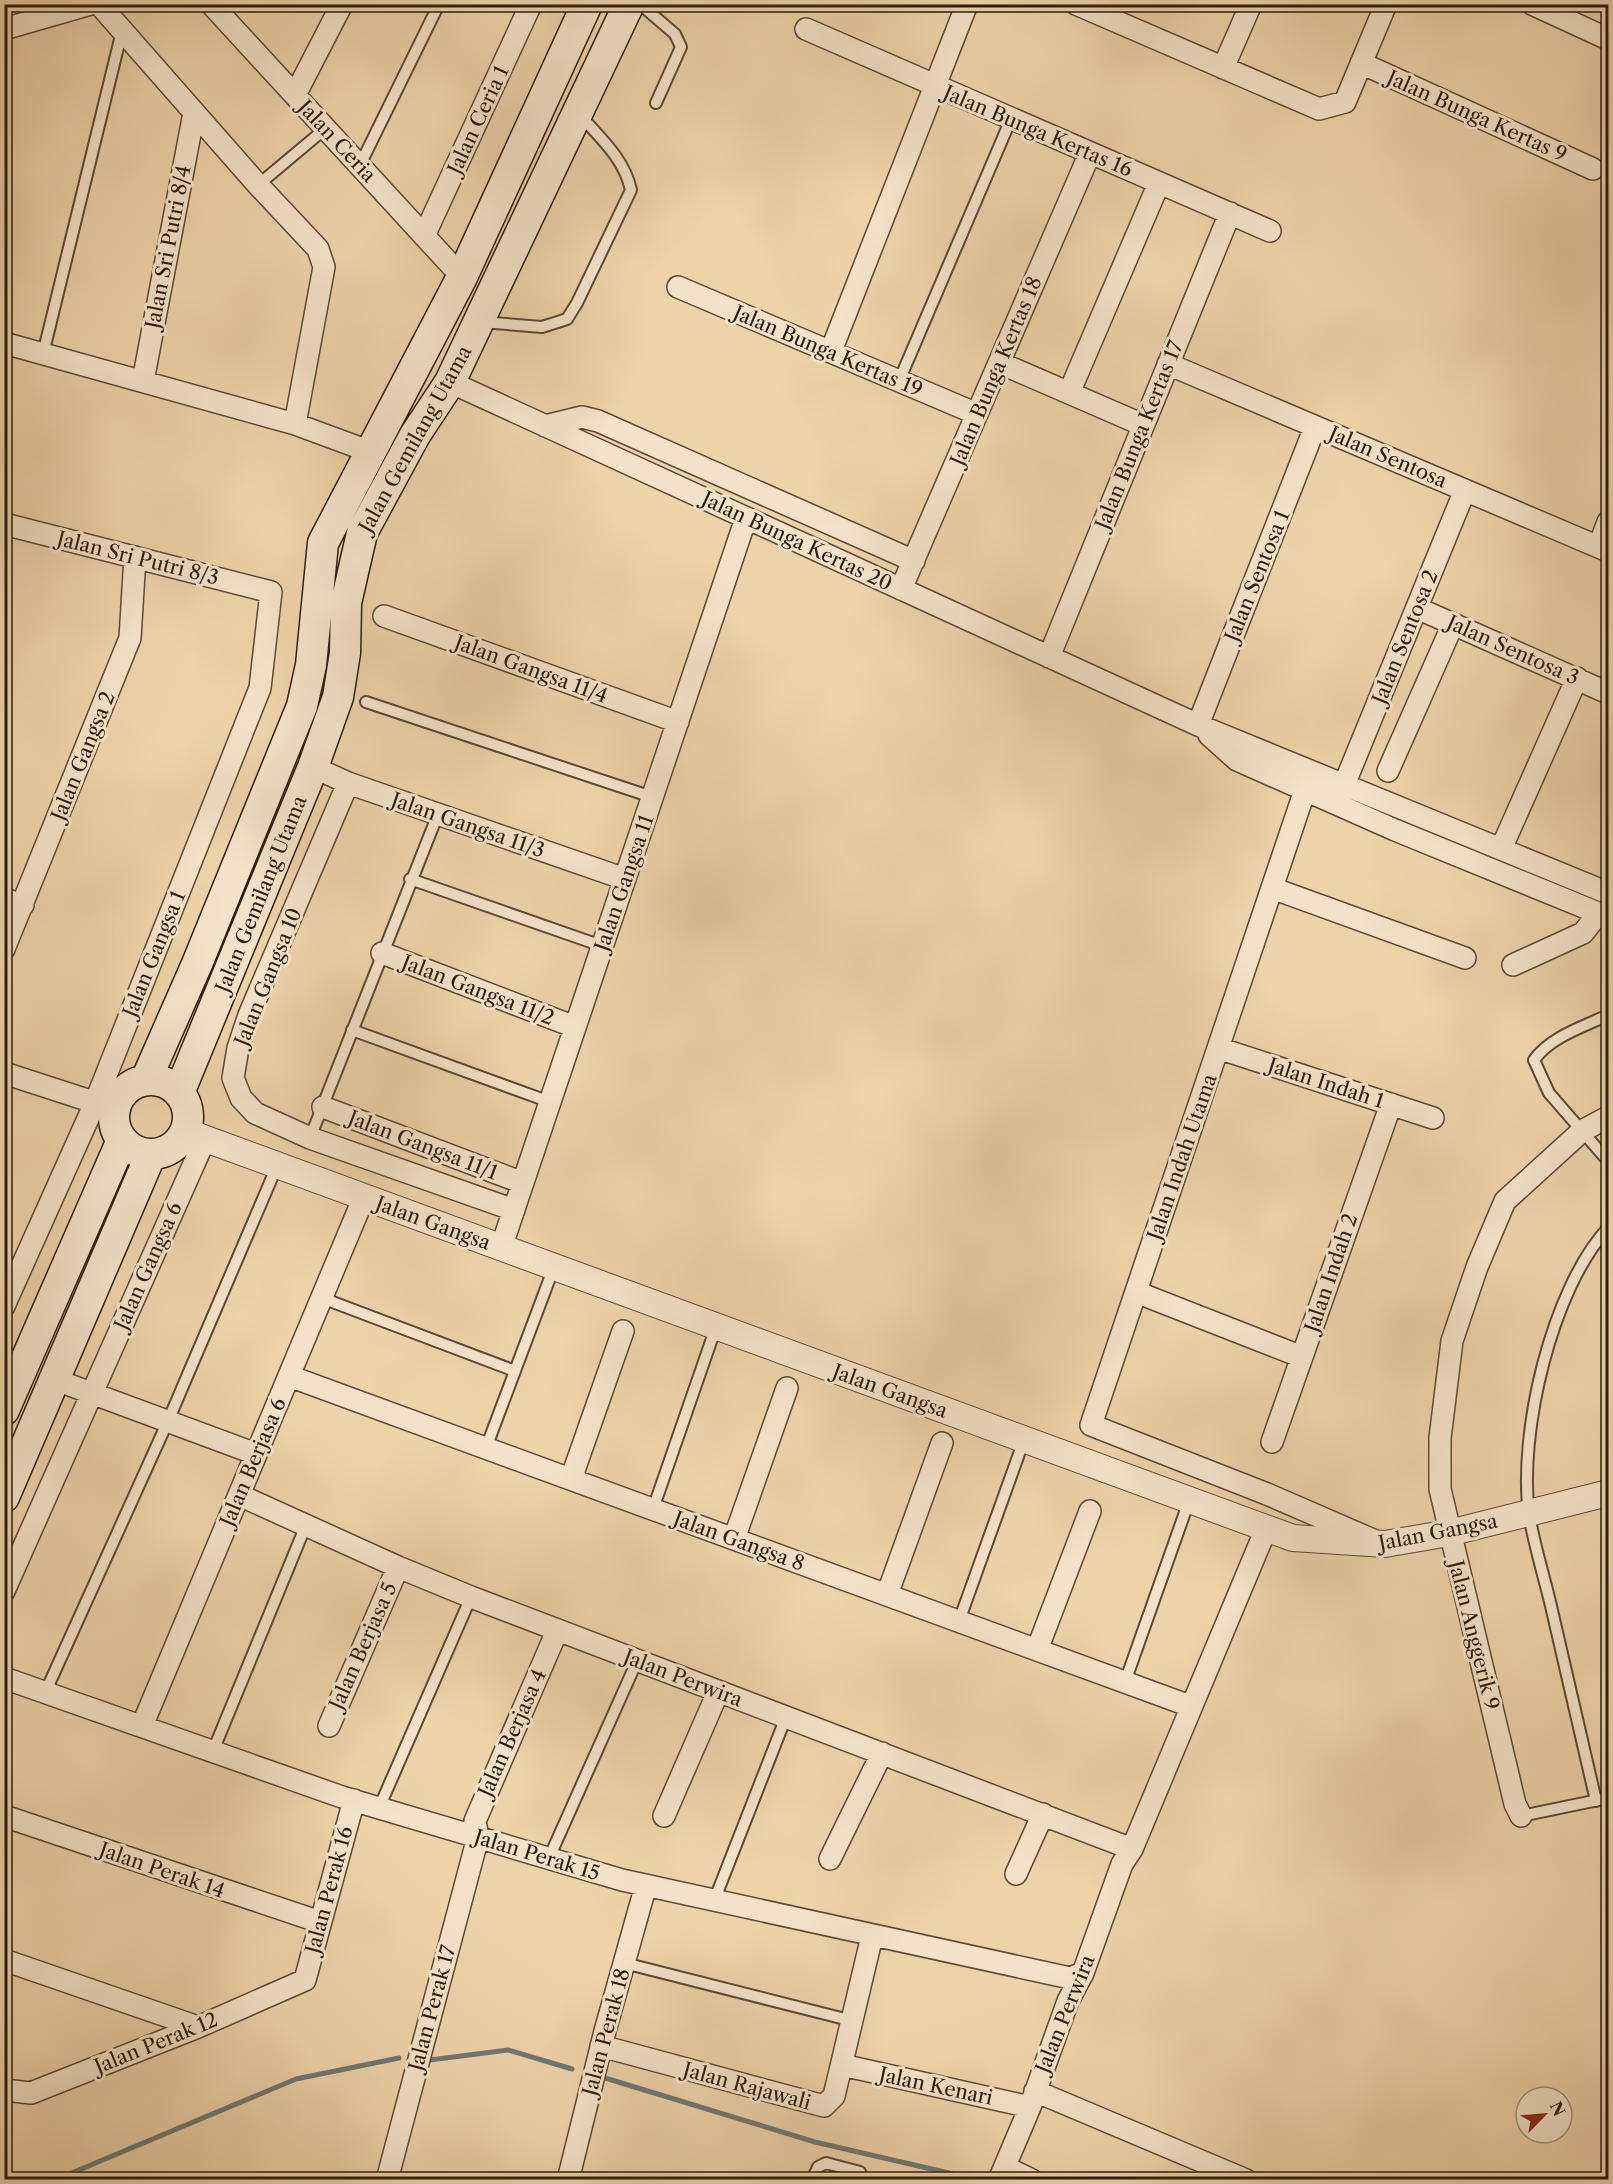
<svg xmlns="http://www.w3.org/2000/svg" width="1613" height="2184" font-family="'Libre Caslon Text',serif">
	<style>
		.lines { fill: none; stroke-linecap: round; stroke-linejoin: round }
		.stream { stroke: #707873; stroke-width: 5 }
		.service-casing { stroke: #5c4a37; stroke-width: 14 }
		.minor-casing { stroke: #5c4a37; stroke-width: 24 }
		.tertiary-casing { stroke: #5c4a37; stroke-width: 28 }
		.secondary-casing { stroke: #2c1d11; stroke-width: 33 }
		.service { stroke: #f4e2c8; stroke-width: 10 }
		.minor { stroke: #f4e2c8; stroke-width: 21 }
		.tertiary { stroke: #f4e2c8; stroke-width: 26 }
		.secondary { stroke: #f4e2c8; stroke-width: 30 }
		.labels { text-anchor: middle; dominant-baseline: central; stroke-width: 6; stroke-linejoin: round; paint-order: stroke }
		.street-label { font-size: 20px; fill: #2c1d11; stroke: #f4e2c8 }
	</style>
	<rect width="100%" height="100%" fill="#eed2aa"/>
	<filter id="stains"><feTurbulence type="fractalNoise" baseFrequency=".00333" numOctaves="4"/><feColorMatrix values="0 0 0 0 .2 0 0 0 0 .09 0 0 0 0 .02 0 0 0 .5 -.17"/></filter>
	<radialGradient id="worn" r=".72"><stop offset=".6" stop-color="#630" stop-opacity="0"/><stop offset="1" stop-color="#630" stop-opacity=".3"/></radialGradient>
	<g class="lines">
		<path class="stream" d="M430,2060L508,2050L572,2069
			M605,2078L815,2142L979,2180
			M55,2180L296,2079L399,2058"/>
		<defs>
			<path id="service" d="M640,4L675,34L681,47L656,103
				M360,165L439,4
				M258,185L326,128
				M482,322L542,327L567,319L577,303L631,190C624,158 600,138 580,115
				M43,354L122,31
				M899,381L1011,119
				M366,702L652,797
				M410,879L602,946
				M1608,1015C1583,1027 1550,1037 1534,1060L1549,1093L1608,1161
				M352,1030L550,1102
				M310,1138L438,814
				M322,1298L515,1371
				M486,1448L554,1267
				M653,1509L716,1327
				M959,1621L1024,1440
				M1125,1682L1189,1501
				M45,1693L168,1421L277,1166
				M213,1751L306,1525
				M1596,1801C1581,1736 1566,1671 1551,1606C1544,1576 1534,1545 1529,1514C1518,1433 1552,1288 1608,1228
				M379,1808L471,1597
				M1521,1816L1608,1798
				M549,1858L637,1661
				M714,1901L786,1717
				M624,1963L853,2021
				M812,2180L818,2167L826,2163L860,2172"/>
			<path id="minor" d="M99,4L258,185L318,249L324,267L295,424
				M211,4L462,277
				M1076,4L1319,109L1345,102L1386,4
				M1532,4L1608,39
				M4,29L91,4
				M806,29L1270,231
				M1361,63L1593,169
				M1223,68L1251,4
				M295,95L342,4
				M424,236L531,4
				M678,287L977,414
				M4,343L295,424L371,452
				M831,351L967,4
				M1000,363L1143,425
				M1168,364L1608,551
				M143,381L194,113
				M450,382L1198,725L1608,893
				M1069,393L1159,183
				M545,426L582,417L598,421L914,561
				M4,524L271,592L260,688L95,1103L4,1306
				M1599,546L1608,522
				M901,589L1090,153
				M1417,608L1608,693
				M384,616L678,722
				M1049,657L1230,213
				M1198,725L1315,427
				M1209,735L1237,760L1395,830L1608,917
				M313,767L348,783L625,879
				M1388,771L1453,624
				M348,783L249,1015L238,1048L233,1078L241,1098L255,1113L310,1138L514,1210
				M1344,785L1465,490
				M1305,790L1091,1425L1267,1494L1373,1540
				M1501,849L1577,678
				M1272,888L1465,958
				M4,899L23,905
				M4,949L130,638L135,557
				M382,953L575,1027
				M1513,965L1583,933L1599,913
				M1218,1048L1433,1118
				M4,1073L115,1109
				M323,1107L523,1183
				M501,1248L746,518
				M1136,1292L1302,1357
				M289,1376L1190,1706
				M56,1380L256,1454
				M1272,1442L1391,1104
				M571,1479L623,1331
				M239,1495L398,1567L471,1597L1132,1849
				M734,1539L787,1388
				M4,1591L205,1139
				M887,1595L942,1443
				M1037,1650L1090,1511
				M4,1678L342,1797L622,1880L1070,1978L1083,1973
				M142,1726L364,1197
				M329,1726L398,1567
				M4,1816L320,1922
				M664,1816L718,1692
				M1521,1816L1515,1804L1440,1489V1438L1452,1341L1477,1267L1505,1201L1582,1131L1608,1117
				M830,1859L882,1753
				M1016,1874L1043,1814
				M4,1960L198,2027
				M601,2046L824,2106L834,2096L872,1936
				M842,2065L1030,2107
				M4,2090L31,2093L198,2027L305,1980L354,1800
				M1035,2091L1246,2180
				M1005,2167L1032,2180
				M387,2180L478,1837L475,1821L557,1631
				M568,2180L605,2031L646,1885
				M999,2180L1030,2107L1068,2001L1083,1973L1122,1864L1132,1849L1266,1529"/>
			<path id="tertiary" d="M184,1131L1293,1538L1385,1544L1449,1533L1608,1493"/>
			<path id="secondary" d="M146,1080L197,964L302,706L311,665L323,543L462,277L587,4
				M114 1117a37 37 0 1 1 74 0a37 37 0 1 1-74 0Z
				M179,1093L313,767L338,697L345,653L346,603L362,533L415,435L450,382L629,4
				M4,1410L122,1140
				M4,1497L151,1154"/>
		</defs>
		<use href="#service" class="service-casing"/>
		<use href="#minor" class="minor-casing"/>
		<use href="#tertiary" class="tertiary-casing"/>
		<use href="#secondary" class="secondary-casing"/>
		<use href="#service" class="service"/>
		<use href="#minor" class="minor"/>
		<use href="#tertiary" class="tertiary"/>
		<use href="#secondary" class="secondary"/>
	</g>
	<g class="labels">
		<g class="street-label">
			<text transform="translate(1477 116) rotate(24)">Jalan Bunga Kertas 9</text>
			<text transform="translate(478 120) rotate(-65)">Jalan Ceria 1</text>
			<text transform="translate(1038 131) rotate(23)">Jalan Bunga Kertas 16</text>
			<text transform="translate(337 141) rotate(47)">Jalan Ceria</text>
			<text transform="translate(168 247) rotate(-79)">Jalan Sri Putri 8/4</text>
			<text transform="translate(828 351) rotate(23)">Jalan Bunga Kertas 19</text>
			<text transform="translate(996 371) rotate(-67)">Jalan Bunga Kertas 18</text>
			<text transform="translate(1139 435) rotate(-68)">Jalan Bunga Kertas 17</text>
			<text transform="translate(415 439) rotate(-61)">Jalan Gemilang Utama</text>
			<text transform="translate(1388 457) rotate(23)">Jalan Sentosa</text>
			<text transform="translate(797 541) rotate(25)">Jalan Bunga Kertas 20</text>
			<text transform="translate(138 558) rotate(14)">Jalan Sri Putri 8/3</text>
			<text transform="translate(1257 576) rotate(-68)">Jalan Sentosa 1</text>
			<text transform="translate(1405 637) rotate(-68)">Jalan Sentosa 2</text>
			<text transform="translate(1513 650) rotate(24)">Jalan Sentosa 3</text>
			<text transform="translate(531 669) rotate(20)">Jalan Gangsa 11/4</text>
			<text transform="translate(83 756) rotate(-68)">Jalan Gangsa 2</text>
			<text transform="translate(468 825) rotate(19)">Jalan Gangsa 11/3</text>
			<text transform="translate(624 883) rotate(-71)">Jalan Gangsa 11</text>
			<text transform="translate(261 894) rotate(-68)">Jalan Gemilang Utama</text>
			<text transform="translate(154 954) rotate(-68)">Jalan Gangsa 1</text>
			<text transform="translate(268 977) rotate(-68)">Jalan Gangsa 10</text>
			<text transform="translate(478 990) rotate(21)">Jalan Gangsa 11/2</text>
			<text transform="translate(1326 1083) rotate(18)">Jalan Indah 1</text>
			<text transform="translate(423 1145) rotate(21)">Jalan Gangsa 11/1</text>
			<text transform="translate(1182 1157) rotate(-71)">Jalan Indah Utama</text>
			<text transform="translate(433 1223) rotate(20)">Jalan Gangsa</text>
			<text transform="translate(148 1266) rotate(-66)">Jalan Gangsa 6</text>
			<text transform="translate(1331 1273) rotate(-71)">Jalan Indah 2</text>
			<text transform="translate(890 1391) rotate(20)">Jalan Gangsa</text>
			<text transform="translate(253 1462) rotate(-67)">Jalan Berjasa 6</text>
			<text transform="translate(1438 1532) rotate(-11)">Jalan Gangsa</text>
			<text transform="translate(739 1541) rotate(20)">Jalan Gangsa 8</text>
			<text transform="translate(1474 1635) rotate(76)">Jalan Anggerik 9</text>
			<text transform="translate(363 1646) rotate(-66)">Jalan Berjasa 5</text>
			<text transform="translate(683 1678) rotate(21)">Jalan Perwira</text>
			<text transform="translate(512 1733) rotate(-66)">Jalan Berjasa 4</text>
			<text transform="translate(537 1855) rotate(17)">Jalan Perak 15</text>
			<text transform="translate(162 1870) rotate(19)">Jalan Perak 14</text>
			<text transform="translate(329 1890) rotate(-75)">Jalan Perak 16</text>
			<text transform="translate(432 2008) rotate(-75)">Jalan Perak 17</text>
			<text transform="translate(1065 2014) rotate(-68)">Jalan Perwira</text>
			<text transform="translate(606 2032) rotate(-75)">Jalan Perak 18</text>
			<text transform="translate(156 2043) rotate(-22)">Jalan Perak 12</text>
			<text transform="translate(747 2086) rotate(15)">Jalan Rajawali</text>
			<text transform="translate(936 2086) rotate(12)">Jalan Kenari</text>
		</g>
	</g>
	<rect width="1613" height="2184" fill="none" stroke="#eed2aa" stroke-width="24"/>
	<rect x="6" y="6" width="1601" height="2172" fill="none" stroke="#2c1d11" stroke-width="3"/>
	<rect x="12" y="12" width="1589" height="2160" fill="none" stroke="#2c1d11" stroke-width="1.5"/>
	<g transform="translate(1544 2115) rotate(65)"><circle r="28" fill="#f4e2c8" stroke="#a4937f" stroke-width="1.5"/>
	<path d="M0-4.5L10 22L0 15L-10 22Z" fill="#8f2418"/>
	<text y="-9" font-size="16" font-weight="bold" text-anchor="middle" fill="#2c1d11">N</text>
	</g>
	<rect width="100%" height="100%" filter="url(#stains)"/>
	<rect width="100%" height="100%" fill="url(#worn)"/>
</svg>
